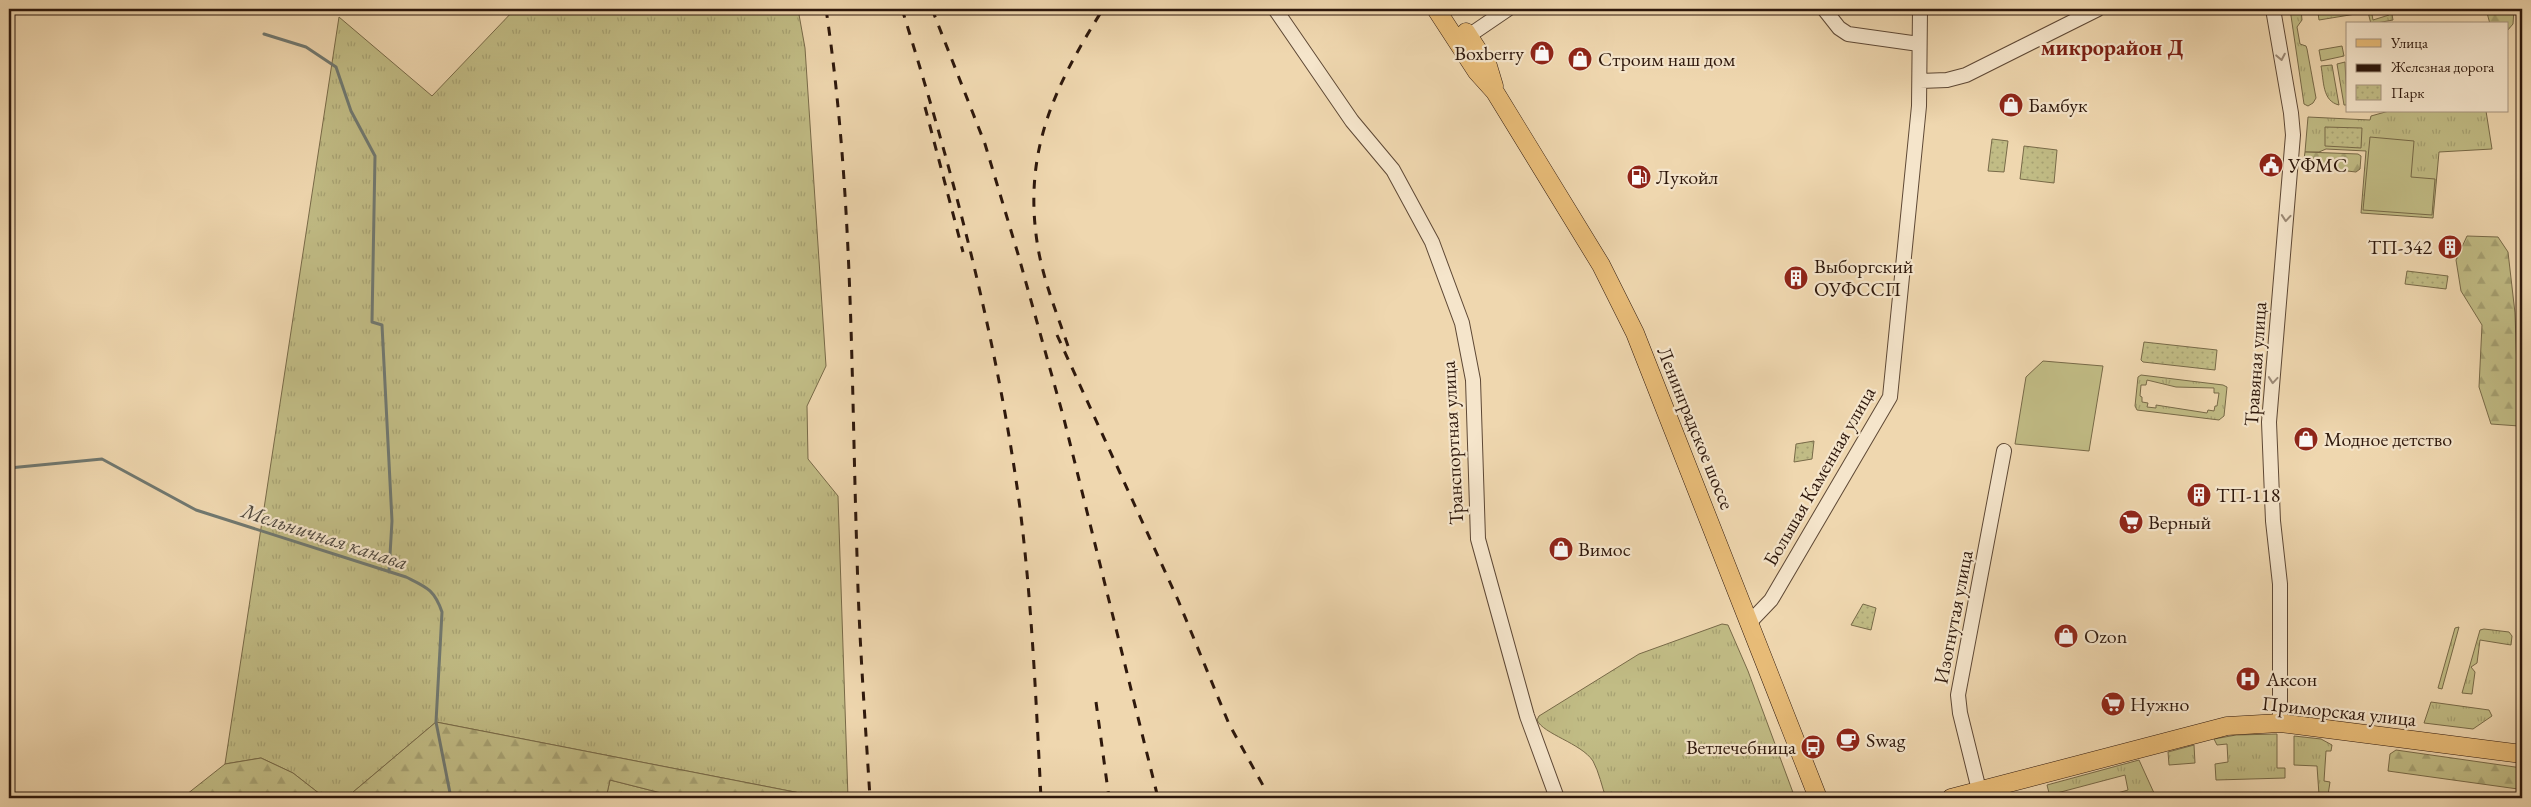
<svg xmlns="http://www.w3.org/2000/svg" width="2531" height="807" font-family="'EB Garamond',serif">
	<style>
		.grass { fill: url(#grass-tufts); stroke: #786a48; fill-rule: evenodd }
		.forest { fill: url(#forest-firs); stroke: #786a48 }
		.park { fill: url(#park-dots); stroke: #786a48 }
		.garden { fill: #c1bc85; stroke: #786a48 }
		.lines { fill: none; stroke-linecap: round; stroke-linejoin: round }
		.stream { stroke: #707870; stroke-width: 3 }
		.minor-casing { stroke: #5e4835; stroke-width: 16 }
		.major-casing { stroke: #2e180c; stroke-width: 19 }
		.minor { stroke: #f5e5cb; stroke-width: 14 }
		.major { stroke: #e8bc78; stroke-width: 18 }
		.rail { stroke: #2e180c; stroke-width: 3; stroke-dasharray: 9 9; stroke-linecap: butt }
		.oneway { stroke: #9b8975 }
		.labels { text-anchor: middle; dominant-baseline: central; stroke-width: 4.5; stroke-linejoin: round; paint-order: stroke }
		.poi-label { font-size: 20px; fill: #2e180c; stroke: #f5e5cb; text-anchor: start }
		.street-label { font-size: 20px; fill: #2e180c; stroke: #f5e5cb }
		.water-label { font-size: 21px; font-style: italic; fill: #4f483e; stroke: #f5e5cb }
		.quarter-label { font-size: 22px; font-weight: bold; fill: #7a1f14; stroke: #f5e5cb }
	</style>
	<defs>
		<pattern id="grass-tufts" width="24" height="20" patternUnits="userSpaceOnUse" patternTransform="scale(1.25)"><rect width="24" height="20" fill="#c1bc85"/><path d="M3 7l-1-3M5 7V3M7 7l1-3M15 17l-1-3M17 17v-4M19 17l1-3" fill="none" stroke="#a6a172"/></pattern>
		<pattern id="forest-firs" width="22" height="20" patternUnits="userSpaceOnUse" patternTransform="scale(1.25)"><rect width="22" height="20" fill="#c1bc85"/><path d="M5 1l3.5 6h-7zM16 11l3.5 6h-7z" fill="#a6a172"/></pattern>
		<pattern id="park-dots" width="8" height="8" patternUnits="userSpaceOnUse" patternTransform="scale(1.25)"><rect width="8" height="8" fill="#c1bc85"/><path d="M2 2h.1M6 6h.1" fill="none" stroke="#a6a172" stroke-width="1.8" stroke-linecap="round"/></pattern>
	</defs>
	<rect width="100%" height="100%" fill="#efd7af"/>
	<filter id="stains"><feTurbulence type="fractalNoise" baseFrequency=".004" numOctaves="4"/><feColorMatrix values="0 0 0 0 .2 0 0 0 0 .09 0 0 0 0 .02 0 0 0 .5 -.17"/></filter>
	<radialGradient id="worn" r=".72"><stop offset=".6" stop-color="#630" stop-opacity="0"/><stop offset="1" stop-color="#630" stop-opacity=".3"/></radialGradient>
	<path class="grass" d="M515,9H798L805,48L826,366L807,406L808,459L838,496L848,798H807L805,794L436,722L346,798H325L293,773L261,758L225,764L339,17L432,96Z
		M2290,9H2301L2302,20L2297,27L2300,44L2306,46L2307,49L2316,98L2313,103L2308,106L2304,104Z
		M2346,9H2371L2373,20L2389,15L2388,9H2391L2393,20L2371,24L2368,12L2319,20L2318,13Z
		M2342,46L2344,56L2321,61L2319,50Z
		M2345,62L2347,105H2344L2337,64Z
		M2332,65L2339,105C2322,101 2324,81 2321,66Z
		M2389,111H2486L2492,149L2439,152L2433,218L2361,213L2366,151L2326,149L2319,152H2305L2308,117L2370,120L2371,116Z
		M2141,375L2223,385L2227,387L2224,416L2219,420L2137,410L2135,406L2138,377ZM2147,380L2176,387L2214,388V393H2219L2217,406H2215L2214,411L2208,410L2207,413L2156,405V408L2147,407L2148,403L2142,402V397L2140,396L2141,385H2146Z
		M1722,624L1728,625L1748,671L1795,798H1606C1602,787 1599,772 1593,761C1581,743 1543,734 1537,720L1539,716L1639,654Z
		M2459,627L2442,689L2438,688L2455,628Z
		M2484,629L2509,632L2512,636L2511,645L2480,640L2477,663L2471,667L2475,672L2472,694L2462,693L2480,630Z
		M2431,702L2489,710L2492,716L2473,729L2424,723Z
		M2277,734V768H2285V778L2216,780L2215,764L2228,762L2227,744L2217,745L2214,739L2236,735Z
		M2294,736L2321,739L2332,745L2331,751H2326L2324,781L2330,782L2328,795L2326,797L2319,795L2317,766L2294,765Z
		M2194,745L2195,763L2169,765L2168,752Z
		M2139,760L2154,793H2160V798H2139L2138,795L2128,798H2100L2128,790L2125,775L2057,793L2054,798L2049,793L2047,785Z
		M610,780L681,798H606Z"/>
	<path class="forest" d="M2486,9H2514L2513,24L2507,31V24H2490Z
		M2305,152L2358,154L2361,156L2360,169L2356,172L2303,166Z
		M2467,236L2498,237L2508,252L2515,313L2519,426L2491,424L2479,387L2482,325L2461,291L2456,260Z
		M436,722L805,794L807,798H681L610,780L606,798H346Z
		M2396,750L2522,768V786L2518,789L2388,771L2390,754Z
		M261,758L293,773L325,798H182L225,764Z"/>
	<path class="park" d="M2325,127L2362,128L2361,148L2325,146Z
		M1992,139L2008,141L2004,172L1988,171Z
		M2024,146L2057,150L2054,183L2020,179Z
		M2407,271L2448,276L2446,289L2405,284Z
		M2144,342L2217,350L2215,370L2143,362L2141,360Z
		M1814,441L1812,459L1794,462L1796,444Z
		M1863,604L1876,608L1871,630L1851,625Z"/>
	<path class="garden" d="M2370,137L2414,141L2411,177L2435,179L2432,215L2363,210Z
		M2043,361L2103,366L2089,451L2015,444L2026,377Z"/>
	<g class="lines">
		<path class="stream" d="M264,34L306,47L336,67L351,111L375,156L372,322L382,325L392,521L389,572
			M9,468L102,459L196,510L406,577C426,587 434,589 442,612L436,722L451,798"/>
		<defs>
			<path id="minor" d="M1275,9L1352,121L1393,170L1432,242L1462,323L1473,380L1478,539L1527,716L1557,798
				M1824,9L1839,28L1848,34L1919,44
				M2273,9L2291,113L2293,135L2269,422L2273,521L2280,584V723
				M1461,41L1508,9
				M1920,81L1947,80L1966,75L2098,9
				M1749,623L1771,600L1890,397L1919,106L1920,9
				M1979,790L1960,713L1958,695L2004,451"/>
			<path id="major" d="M1436,9L1477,72L1495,92L1601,265L1635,333L1818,798
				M1466,32L1488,66L1494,86
				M1951,798L2227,726L2280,723L2522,754"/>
		</defs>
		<use href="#minor" class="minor-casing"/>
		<use href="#major" class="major-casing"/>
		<use href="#minor" class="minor"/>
		<use href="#major" class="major"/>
		<path class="rail" d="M826,9C853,189 851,374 857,556C859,637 865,718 870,798
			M902,9C953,172 997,338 1020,508C1032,604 1036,701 1041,798
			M932,9L985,144L1018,254L1064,419L1158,798
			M925,107L963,252
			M1057,335L1178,600L1229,724L1270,798
			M1068,346C1057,314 1044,282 1038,248C1022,153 1054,87 1103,9
			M1096,702L1109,798"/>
	</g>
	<defs><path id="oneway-chevron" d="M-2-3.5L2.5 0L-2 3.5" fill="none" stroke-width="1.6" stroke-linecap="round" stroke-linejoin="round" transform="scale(1.25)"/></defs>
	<g class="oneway">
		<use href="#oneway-chevron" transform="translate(2281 57) rotate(79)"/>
		<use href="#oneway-chevron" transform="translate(2286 218) rotate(95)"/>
		<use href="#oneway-chevron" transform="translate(2273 380) rotate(95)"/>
	</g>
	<defs>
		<symbol id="shop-disc" viewBox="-11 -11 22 22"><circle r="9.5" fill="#8f2418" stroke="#f5e5cb"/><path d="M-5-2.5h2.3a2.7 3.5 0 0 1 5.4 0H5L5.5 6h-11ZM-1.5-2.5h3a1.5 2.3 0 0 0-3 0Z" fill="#fff"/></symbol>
		<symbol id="civic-disc" viewBox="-11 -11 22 22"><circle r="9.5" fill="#8f2418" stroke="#f5e5cb"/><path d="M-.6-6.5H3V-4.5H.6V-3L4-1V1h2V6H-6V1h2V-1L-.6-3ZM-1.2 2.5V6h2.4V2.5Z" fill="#fff"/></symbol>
		<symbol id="fuel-disc" viewBox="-11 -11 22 22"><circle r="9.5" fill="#8f2418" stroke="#f5e5cb"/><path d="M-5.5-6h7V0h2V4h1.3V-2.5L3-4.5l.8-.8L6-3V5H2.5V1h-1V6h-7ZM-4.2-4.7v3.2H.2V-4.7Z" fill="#fff"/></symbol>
		<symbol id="building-disc" viewBox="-11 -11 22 22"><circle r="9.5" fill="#8f2418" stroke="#f5e5cb"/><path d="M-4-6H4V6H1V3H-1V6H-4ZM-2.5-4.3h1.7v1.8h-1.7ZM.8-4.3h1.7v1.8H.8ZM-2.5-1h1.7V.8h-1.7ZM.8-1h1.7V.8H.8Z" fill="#fff"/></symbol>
		<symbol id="supermarket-disc" viewBox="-11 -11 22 22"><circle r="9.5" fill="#8f2418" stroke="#f5e5cb"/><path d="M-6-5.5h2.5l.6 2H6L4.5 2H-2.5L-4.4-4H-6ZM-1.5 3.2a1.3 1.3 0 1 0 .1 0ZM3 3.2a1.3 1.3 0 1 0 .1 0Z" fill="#fff"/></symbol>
		<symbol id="hospital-disc" viewBox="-11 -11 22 22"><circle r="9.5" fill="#8f2418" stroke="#f5e5cb"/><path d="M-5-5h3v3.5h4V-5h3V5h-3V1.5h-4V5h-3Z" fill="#fff"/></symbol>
		<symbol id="cafe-disc" viewBox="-11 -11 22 22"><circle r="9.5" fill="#8f2418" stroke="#f5e5cb"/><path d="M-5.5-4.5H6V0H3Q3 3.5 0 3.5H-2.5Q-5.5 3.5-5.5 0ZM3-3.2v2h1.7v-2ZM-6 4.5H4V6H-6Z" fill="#fff"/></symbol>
		<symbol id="bus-disc" viewBox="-11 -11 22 22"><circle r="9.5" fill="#8f2418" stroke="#f5e5cb"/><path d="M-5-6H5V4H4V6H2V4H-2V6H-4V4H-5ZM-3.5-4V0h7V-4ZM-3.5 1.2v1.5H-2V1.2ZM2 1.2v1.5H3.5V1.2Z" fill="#fff"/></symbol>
	</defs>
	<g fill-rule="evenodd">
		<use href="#shop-disc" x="1528" y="39" width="28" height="28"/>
		<use href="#shop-disc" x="1566" y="45" width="28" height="28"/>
		<use href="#shop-disc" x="1997" y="91" width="28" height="28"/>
		<use href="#civic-disc" x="2257" y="151" width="28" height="28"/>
		<use href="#fuel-disc" x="1625" y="163" width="28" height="28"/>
		<use href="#building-disc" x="2436" y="233" width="28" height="28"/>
		<use href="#building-disc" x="1782" y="264" width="28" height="28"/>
		<use href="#shop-disc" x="2292" y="425" width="28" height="28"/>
		<use href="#building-disc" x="2185" y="481" width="28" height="28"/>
		<use href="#supermarket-disc" x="2117" y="508" width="28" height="28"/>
		<use href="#shop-disc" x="1547" y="535" width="28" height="28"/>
		<use href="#shop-disc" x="2052" y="622" width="28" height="28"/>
		<use href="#hospital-disc" x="2234" y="665" width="28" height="28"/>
		<use href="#supermarket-disc" x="2099" y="690" width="28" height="28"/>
		<use href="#cafe-disc" x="1834" y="726" width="28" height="28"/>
		<use href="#bus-disc" x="1799" y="733" width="28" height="28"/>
	</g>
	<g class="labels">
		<g class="poi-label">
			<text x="1524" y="53" text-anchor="end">Boxberry</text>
			<text x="1598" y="59">Строим наш дом</text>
			<text x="2028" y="105">Бамбук</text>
			<text x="2288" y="165">УФМС</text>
			<text x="1656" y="177">Лукойл</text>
			<text x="2432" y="247" text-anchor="end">ТП-342</text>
			<text x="1814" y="266">Выборгский<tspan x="1814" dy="23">ОУФССП</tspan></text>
			<text x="2324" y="439">Модное детство</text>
			<text x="2216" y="495">ТП-118</text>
			<text x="2148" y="522">Верный</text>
			<text x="1578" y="549">Вимос</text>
			<text x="2084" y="636">Ozon</text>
			<text x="2266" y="679">Аксон</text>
			<text x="2130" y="704">Нужно</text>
			<text x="1866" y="740">Swag</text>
			<text x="1796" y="747" text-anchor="end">Ветлечебница</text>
		</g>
		<g class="street-label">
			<text transform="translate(2255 364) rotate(-86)">Травяная улица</text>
			<text transform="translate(1696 428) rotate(68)">Ленинградское шоссе</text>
			<text transform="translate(1452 443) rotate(-93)">Транспортная улица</text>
			<text transform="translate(1819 476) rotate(-60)">Большая Каменная улица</text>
			<text transform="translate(1953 617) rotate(-79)">Изогнутая улица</text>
			<text transform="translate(2339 711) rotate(6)">Приморская улица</text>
		</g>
		<g class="water-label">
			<text transform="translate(325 536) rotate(18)">Мельничная канава</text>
		</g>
		<g class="quarter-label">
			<text x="2112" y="47">микрорайон Д</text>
		</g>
	</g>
	<rect width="2531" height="807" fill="none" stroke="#efd7af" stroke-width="30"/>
	<rect x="10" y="10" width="2511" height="787" fill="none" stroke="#2e180c" stroke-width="2.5"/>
	<rect x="15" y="15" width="2501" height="777" fill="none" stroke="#2e180c"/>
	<rect x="2346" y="22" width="162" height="90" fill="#f5e5cb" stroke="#a5937f"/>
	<rect x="2356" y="39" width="25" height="8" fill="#e8bc78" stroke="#a5937f"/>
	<text x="2391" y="48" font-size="15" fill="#2e180c">Улица</text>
	<rect x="2356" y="64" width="25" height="8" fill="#2e180c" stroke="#a5937f"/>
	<text x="2391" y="72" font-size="15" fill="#2e180c">Железная дорога</text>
	<rect x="2356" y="85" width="25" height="15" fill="url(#park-dots)" stroke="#a5937f"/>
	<text x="2391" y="98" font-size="15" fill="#2e180c">Парк</text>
	<rect width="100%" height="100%" filter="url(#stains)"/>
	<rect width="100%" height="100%" fill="url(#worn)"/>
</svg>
